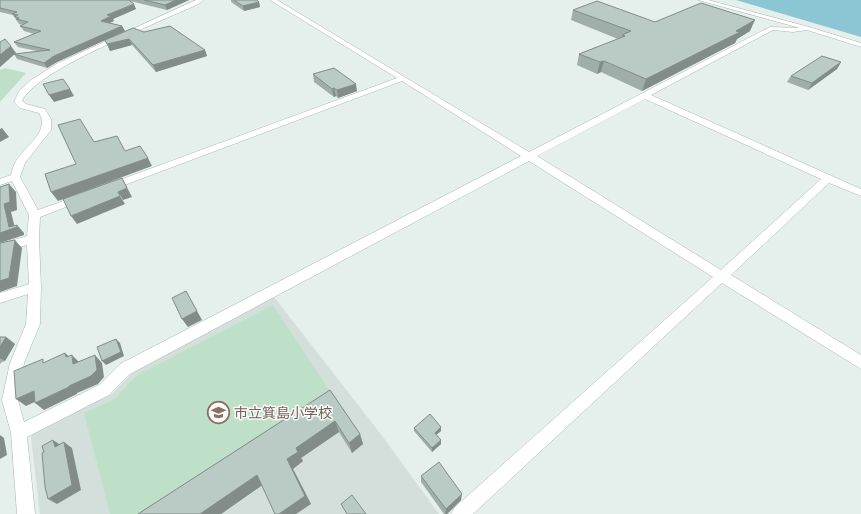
<svg xmlns="http://www.w3.org/2000/svg" width="861" height="514" font-family="'Open Sans','Noto Sans JP',sans-serif">
	<style>
		.built { fill: #d3dfda }
		.green { fill: #bee0c9 }
		.water { fill: #8cc6d5 }
		.lines { fill: none; stroke-linecap: round; stroke-linejoin: round }
		.minor-casing { stroke: #a7b8b3; stroke-width: 1 }
		.minor { fill: #fff; fill-rule: evenodd }
		.wall { fill: #a0aea9 }
		.shaded-wall { fill: #828d89 }
		.building { fill: #bacac4; stroke: #828d89 }
		.labels { text-anchor: middle; dominant-baseline: central; stroke-width: 3; stroke-linejoin: round; paint-order: stroke }
		.near-education-label { font-size: 14px; fill: #785e54; stroke: #f6fbf9; text-anchor: start }
	</style>
	<rect width="100%" height="100%" fill="#e5efeb"/>
	<path class="built" d="M274,297L383,437L439,514H40L31,437L34,429L112,394L133,372Z"/>
	<path class="green" d="M5,68L26,73L0,102V70Z
		M273,305L333,396L150,514H110L84,413L115,399L136,376Z"/>
	<path class="water" d="M736,0H861V37Z"/>
	<g class="lines">
		<defs>
			<path id="minor" d="M196,0H204C195,7 182,11 171,16C139,31 35,72 22,101L26,104L45,109L51,119V130L25,163L20,177L38,210L80,195L85,198L84,200L40,217L39,239L41,287L40,324L24,363L18,400L24,422L99,385L120,364L521,156L402,81L114,189H106L105,187L106,185L397,78L270,0H277L529,152L770,27L800,28L698,0H708L809,27L861,43V47L807,30L793,32L773,30L651,95L861,189V196L829,183L731,275L861,355V369L722,283L473,514H451L454,508L713,277L529,161L130,374L109,395L27,437L35,514H17L11,433L2,400L10,363L26,324L28,294L0,303V293L29,284L27,245L0,252V244L27,236L29,215L12,181L0,185V179L11,175C12,171 13,167 15,163C23,147 51,132 39,113L20,108L14,102L19,91L31,80L58,63ZM645,99L821,179L721,270L537,156Z"/>
		</defs>
		<use href="#minor" class="minor-casing"/>
		<use href="#minor" class="minor"/>
	</g>
	<path class="wall" d="M0,0H189L167,10L130,1L136,9L113,19L114,21L110,23L122,26L125,31L144,32L205,50L207,56L156,72L132,45L110,51L105,40L57,62L47,68L17,59L14,54L0,67V42L16,53L15,54L37,51L18,47L14,42L34,34L24,31L20,26L23,25L19,24L13,15L0,12Z
		M231,0H257L259,2L260,7L244,11L231,2Z
		M573,10L655,22L750,31L737,39L735,43L642,91L601,72L597,74L577,65L579,54L618,39L571,20Z
		M841,62L837,69L808,90L787,82L791,76Z
		M313,74L357,91L338,98L336,96L334,97L314,82Z
		M0,337H6L15,344L5,361L2,362L0,364Z
		M330,390L360,434L363,444L352,453L339,432L301,458L303,461L293,469L311,504L262,485L221,514H138Z
		M414,428L441,431L436,435L441,440V444L432,452L414,431Z
		M421,476L461,500L447,514H444L421,482Z"/>
	<path class="shaded-wall" d="M176,0H189L167,10L165,5Z
		M259,2L260,7L244,11L243,6Z
		M134,4L136,9L113,19L114,21L104,25L101,21L107,15Z
		M755,20L750,31L737,39L735,43L642,91L646,79Z
		M122,26L125,31L57,62L47,68L44,63L54,56Z
		M129,39L132,45L110,51L107,44Z
		M11,46L16,53L0,67V55Z
		M205,50L207,56L156,72L153,65Z
		M604,61L601,72L597,74L600,62Z
		M841,62L837,69L808,90L812,83Z
		M356,84L357,91L338,98L337,90Z
		M334,88L336,96L334,97L332,89Z
		M70,89L74,96L54,102L49,95Z
		M2,128L9,137L0,142V129Z
		M148,158L152,166L58,201L51,192Z
		M122,178L132,197L123,200L118,192Z
		M9,184L16,192L17,210L11,212L15,228L17,225L24,233V235L0,243V233L9,227L4,204Z
		M120,196L125,204L77,224L71,216Z
		M15,240L22,248L17,286L0,292V281Z
		M186,291L202,320L188,327L182,319Z
		M6,337L15,344L5,361L0,358V347Z
		M116,339L120,343L124,356L106,365L102,361Z
		M65,353L73,360L72,355L79,362L81,372L66,357Z
		M95,355L102,363L104,377L98,384L77,393V394L44,410L35,403L69,386Z
		M34,391L43,398L26,406L16,399Z
		M335,421L339,432L301,458L303,461L293,469L311,504L296,514H279L287,459L296,448Z
		M441,427V431L435,436V433Z
		M360,434L363,444L352,453L349,443Z
		M0,435L4,438L7,455L0,459Z
		M53,440L62,446L55,447Z
		M441,440V444L432,452V448Z
		M64,442L72,448L81,490L57,504L48,499Z
		M257,475L264,484L221,514H200Z
		M462,494L461,500L447,514H445L446,509Z"/>
	<path class="building" d="M0,0H129L134,4L107,15L111,16L101,21L122,26L54,56L44,63L14,54L50,50L14,42L41,31L20,26L28,22L16,19L19,18L14,16L18,15L12,14L17,12L0,8Z
		M144,0H176L165,5Z
		M234,0H257L259,2L243,6Z
		M597,1L655,22L701,3L755,20L736,31L740,32L646,79L604,61L600,62L579,54L625,36L622,35L631,31L573,10Z
		M170,26L205,50L153,65L129,39L107,44L105,40L133,28L144,32Z
		M5,39L11,46L0,55V42Z
		M822,56L841,62L812,83L791,76Z
		M334,68L356,84L337,90L334,88L332,89L313,74Z
		M63,79L70,89L49,95L43,84Z
		M80,119L94,142L117,136L125,151L140,146L148,158L51,192L45,174L76,164L58,125Z
		M122,178L127,188L118,192L120,196L71,216L63,199Z
		M9,184L10,202L4,204L9,227L17,225V227L0,233V187Z
		M15,240L9,278L0,281V243Z
		M186,291L197,311L182,319L172,298Z
		M0,337H6L0,347Z
		M116,339L121,352L102,361L97,347Z
		M65,353L66,357L72,355L73,364L95,355L97,370L91,376L69,386V387L35,403L34,391L16,399L14,371L43,359V363Z
		M330,390L360,434L349,443L335,421L296,448L298,452L287,459L305,496L279,514H275L257,475L200,514H138Z
		M430,414L441,427L435,433L441,440L432,448L414,428Z
		M53,440L55,447L64,442L72,485L48,499L45,487L42,453L44,452L42,446Z
		M0,444L1,451L0,452Z
		M439,462L462,494L446,509L421,476Z
		M352,495L366,514H347L341,504Z"/>
	<defs>
		<symbol id="school-ring" viewBox="-11 -11 22 22"><circle r="9.5" fill="#f6fbf9" stroke="#8d6e63" stroke-width="1.5"/><path d="M0-5L7-2L0 1L-7-2ZM-4 1L0 2.5L4 1V4Q0 6-4 4Z" fill="#8d6e63"/></symbol>
	</defs>
	<g fill-rule="evenodd">
		<use href="#school-ring" x="206" y="400" width="25" height="25"/>
	</g>
	<g class="labels">
		<g class="near-education-label">
			<text x="234" y="412">市立箕島小学校</text>
		</g>
	</g>
</svg>
